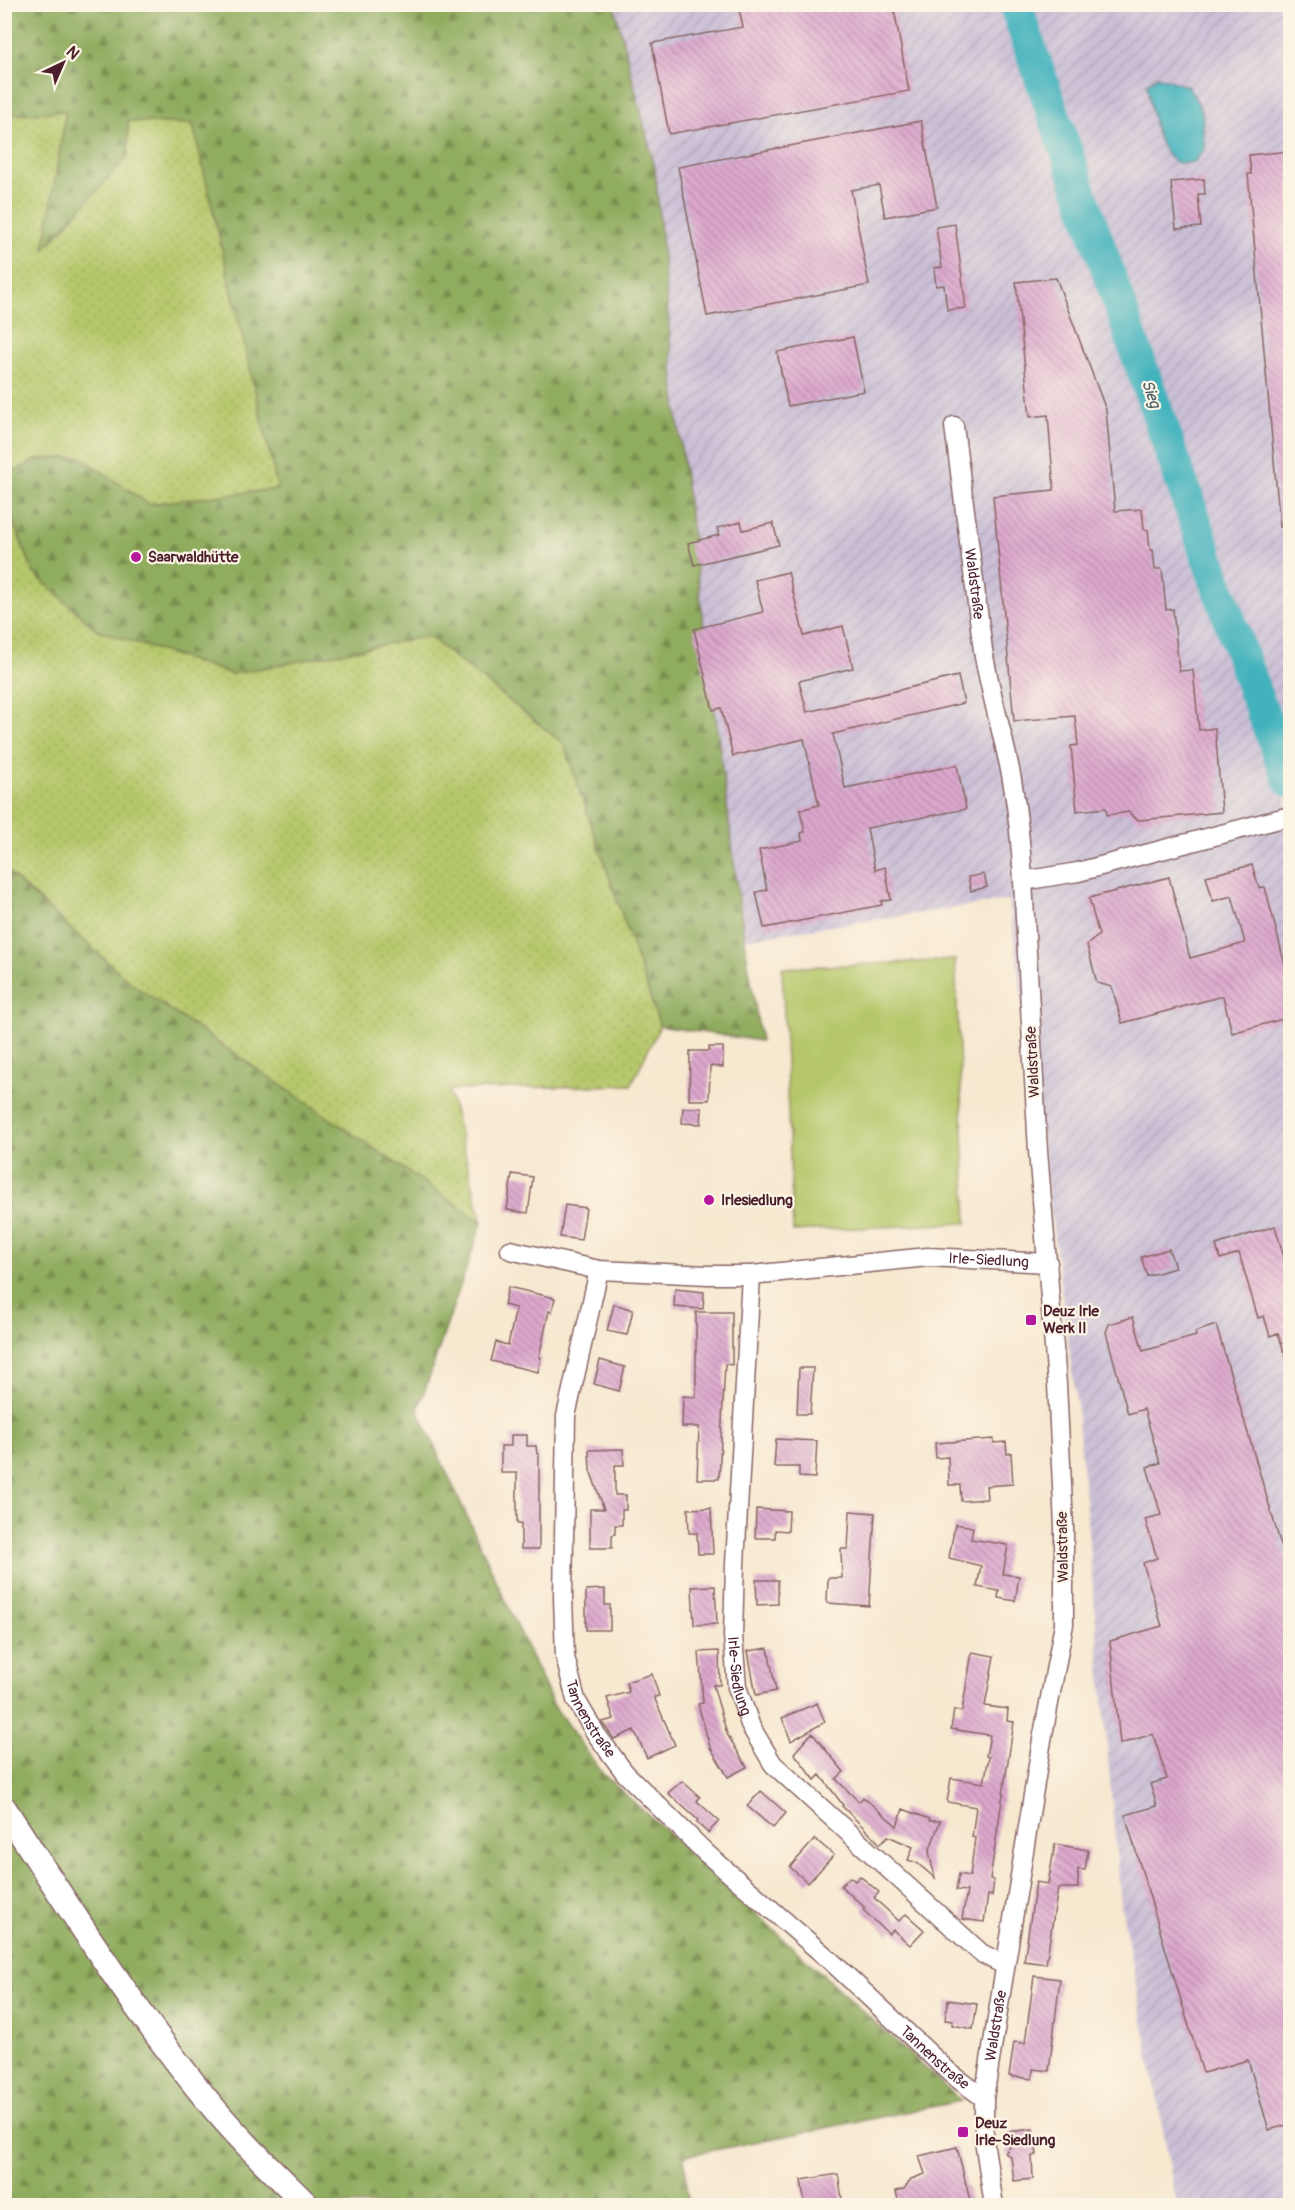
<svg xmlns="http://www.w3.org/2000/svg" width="1295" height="2210" font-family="Pangolin,sans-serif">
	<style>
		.industrial { fill: url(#industrial-furrows) }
		.grass { fill: url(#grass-dots); stroke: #80734a; stroke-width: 1.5 }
		.forest { fill: url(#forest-firs); stroke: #6d6644; stroke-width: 1.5 }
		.pitch { fill: #b5c76a; stroke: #80734a; stroke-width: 1.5 }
		.water { fill: #43b2bd; stroke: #466874; stroke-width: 1.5 }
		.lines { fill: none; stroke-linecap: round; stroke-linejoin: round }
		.river { stroke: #43b2bd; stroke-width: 33 }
		.building { fill: url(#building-back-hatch) }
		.minor-casing { stroke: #876565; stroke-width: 21 }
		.major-casing { stroke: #876565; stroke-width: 27 }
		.minor { stroke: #fff; stroke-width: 18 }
		.major { stroke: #fff; stroke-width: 24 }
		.poi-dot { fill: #b5179e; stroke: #fcf5e5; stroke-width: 2 }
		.labels { text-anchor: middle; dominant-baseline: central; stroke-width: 4.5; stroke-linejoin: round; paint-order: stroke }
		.poi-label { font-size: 15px; font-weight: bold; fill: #4a1f2b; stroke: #fcf5e5; text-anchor: start }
		.street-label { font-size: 15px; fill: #4a1f2b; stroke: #fcf5e5 }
		.water-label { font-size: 16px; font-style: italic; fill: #475a65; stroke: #fcf5e5 }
	</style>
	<defs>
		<pattern id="industrial-furrows" width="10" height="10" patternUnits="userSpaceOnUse" patternTransform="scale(1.5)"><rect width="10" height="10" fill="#cabfd6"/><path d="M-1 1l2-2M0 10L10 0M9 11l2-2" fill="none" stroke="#afa4b8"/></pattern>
		<pattern id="grass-dots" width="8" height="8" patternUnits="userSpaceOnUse" patternTransform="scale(1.5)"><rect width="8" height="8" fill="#b5c76a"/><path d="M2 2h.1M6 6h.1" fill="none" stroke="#9daa5c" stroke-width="1.8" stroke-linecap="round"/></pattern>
		<pattern id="forest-firs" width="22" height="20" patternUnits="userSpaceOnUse" patternTransform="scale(1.5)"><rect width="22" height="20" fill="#90ac5e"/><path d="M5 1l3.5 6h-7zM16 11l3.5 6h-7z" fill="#788b4e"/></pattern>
		<pattern id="building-back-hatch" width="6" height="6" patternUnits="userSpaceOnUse" patternTransform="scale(1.5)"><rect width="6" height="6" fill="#dda9ce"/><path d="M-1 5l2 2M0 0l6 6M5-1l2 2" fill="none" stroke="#b589a7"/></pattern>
	</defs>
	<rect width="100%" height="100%" fill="#fcf5e5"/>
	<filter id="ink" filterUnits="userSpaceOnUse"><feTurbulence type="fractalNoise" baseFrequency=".0167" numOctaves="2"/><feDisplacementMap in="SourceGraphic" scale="12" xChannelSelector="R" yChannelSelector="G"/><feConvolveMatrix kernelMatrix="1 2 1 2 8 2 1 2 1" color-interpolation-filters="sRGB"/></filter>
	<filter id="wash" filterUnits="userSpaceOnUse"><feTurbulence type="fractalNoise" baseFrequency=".008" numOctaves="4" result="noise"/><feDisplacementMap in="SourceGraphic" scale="24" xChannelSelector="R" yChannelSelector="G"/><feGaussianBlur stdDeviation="1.35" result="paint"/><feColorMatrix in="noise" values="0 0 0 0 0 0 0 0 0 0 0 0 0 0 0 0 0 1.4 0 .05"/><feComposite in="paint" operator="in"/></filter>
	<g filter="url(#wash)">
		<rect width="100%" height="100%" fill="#f7e8d0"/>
		<path class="industrial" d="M614,5H1290V793L1286,794L1290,827V2205H1177L1121,1904L1077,1407L1009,900L744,939L677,415L655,169Z"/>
		<path class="grass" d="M66,110L45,247L128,121L193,124L278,489L149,504L80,457L5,477V115Z
			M4,501L34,573L231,674L428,636L564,744L660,1026L631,1085L449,1090L482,1222L132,984L5,869Z"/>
		<path class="forest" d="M5,5H614L655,169L677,415L744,939L761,1041L660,1026L564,744L428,636L231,674L97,630L34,573L5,501L4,477L38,459L80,457L149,504L278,489L193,124L128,121V156L44,249L66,111L5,115Z
			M4,869L132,984L482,1222L418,1410L554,1706L603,1774L961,2101L684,2156L689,2205H5Z"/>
		<path class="pitch" d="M955,960L967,1223L793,1231L782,968Z"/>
		<path class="water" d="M1157,76L1189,87L1202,111L1204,150L1194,162C1188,163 1181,164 1176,162C1156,153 1150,104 1147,84Z"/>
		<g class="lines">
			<path class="river" d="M1015,4L1256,696L1290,781"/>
		</g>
		<g id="blocks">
			<path class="building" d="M738,4H893L909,91L669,134L652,43L743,27Z
				M921,121L937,207L885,217L879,185L851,190L869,285L707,316L678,167Z
				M1290,151V526L1280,527L1248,174H1251L1249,155Z
				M1204,179L1205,194H1198L1201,227L1176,229L1171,182Z
				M955,224L966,308L947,310L944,285L936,286L934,268L942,267L936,227Z
				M1056,278L1106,410L1115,511L1142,509L1144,529L1148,530L1150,550H1153L1155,569H1162L1166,610L1173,609L1179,671L1193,670L1199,730L1215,728L1222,812L1140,820L1134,818L1129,812L1107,815L1106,808L1077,811L1071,746L1078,745L1075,716L1014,721L993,496L1054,490L1048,415L1030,417L1016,282Z
				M853,337L864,391L788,406L777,352Z
				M741,522L743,530L773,523L779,545L694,565L688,543L719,535L717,528Z
				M788,572L804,636L843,626L853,668L799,681L807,712L958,676L964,703L833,734L845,788L957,765L966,809L867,828L875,870L885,867L891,900L881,901L882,905L764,928L756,892L767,890L759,850L802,841L801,833L805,832L800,810L819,805L804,739L733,756L721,708L713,710L694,629L763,612L755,580Z
				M1252,865L1259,888L1265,887L1290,984V1017L1232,1033L1223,996L1122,1023L1112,987L1097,983L1087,945L1099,935L1089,898L1169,877L1190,958L1245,943L1232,896L1213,901L1206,876Z
				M984,874L987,887L971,891L968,877Z
				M709,1047H723V1067L710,1066L709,1100H689L690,1051H709Z
				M683,1108H702L701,1124L682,1123Z
				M512,1174L533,1177L528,1213L507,1210Z
				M565,1205L586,1208L581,1240L560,1237Z
				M1275,1226L1290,1278V1360L1287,1361L1278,1333L1270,1336L1264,1316L1258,1318L1239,1253L1220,1259L1216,1245Z
				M1169,1249L1175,1268L1147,1276L1141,1257Z
				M508,1287L555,1298L552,1312L549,1311L539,1357L541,1358L538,1372L491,1361L496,1342L508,1345L516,1308L504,1305Z
				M675,1289L704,1292L703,1309L674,1307Z
				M614,1304L633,1310L627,1335L607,1331Z
				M696,1312H732V1365L725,1364L719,1479H697L699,1427H682L683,1396L696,1397Z
				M1133,1317L1143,1351L1196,1336L1195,1332L1216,1325L1285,1559L1290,1558V2124L1269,2130L1248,2060L1203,2073L1125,1815L1157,1806L1150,1784L1167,1779L1153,1734L1120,1744L1110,1641L1162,1626L1143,1563L1157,1558L1145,1519L1161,1515L1147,1467L1160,1463L1144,1409L1128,1414L1106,1332L1109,1324Z
				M600,1360L625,1367L619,1391L594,1384Z
				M799,1368H813L810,1414H797Z
				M511,1435H527V1446H536L537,1454H539V1549H521V1523H517V1473H501V1446H511Z
				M776,1439L817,1441L815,1478L799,1477V1467H774Z
				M994,1439V1443L1006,1442L1007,1454L1011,1453L1013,1484L986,1486L987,1499L961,1501L960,1485H949L948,1457L936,1458L935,1443Z
				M623,1449L624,1465H615V1495H626V1510H622V1525H615V1534L612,1535V1548H590V1509H604L590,1470L589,1450Z
				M711,1508L713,1554H698L697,1533H689L688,1509Z
				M756,1509L789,1511L788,1531L775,1530V1538H755Z
				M850,1511L875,1513L869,1606L827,1603L828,1578H842L841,1549H848Z
				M955,1524L973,1527L971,1539L1008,1545L1003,1574L1019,1576L1015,1601L998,1598L999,1591L977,1587L981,1566L949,1558Z
				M756,1580H778V1604L757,1605Z
				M715,1586L717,1624L694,1625L692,1587Z
				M605,1589V1605H610V1630H586V1590Z
				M768,1648L776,1691L756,1695L748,1651Z
				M719,1651L720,1685H713L727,1734L747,1767L728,1777L710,1747L698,1704L703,1703L699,1652Z
				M972,1652L994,1656L985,1706L1008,1709L1007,1721L1014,1722L990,1879L994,1880L992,1896L988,1895L984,1922L962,1919L967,1891L956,1890L959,1874L970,1876L975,1838L972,1837L976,1807L947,1802L951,1778L984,1783L989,1757L986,1756L990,1735L951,1729L954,1710L962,1711Z
				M652,1674L659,1696L654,1697L675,1745L647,1758L634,1730L614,1739L602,1722L614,1719L607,1698L629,1692L626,1682Z
				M817,1703L825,1722L791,1741L782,1718Z
				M812,1733L844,1772L836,1779L859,1802L863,1797L897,1826L903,1809L930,1819V1821H940L929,1852L935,1878L917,1863L908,1860L913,1847L888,1836L880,1844L842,1806L843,1805L820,1775L815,1780L794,1753Z
				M682,1781L700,1797L697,1801L719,1821L708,1833L696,1822L698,1820L668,1793Z
				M761,1791L786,1813L773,1828L747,1806Z
				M815,1839L834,1855L808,1883L790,1867Z
				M1055,1844L1088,1850L1085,1870L1078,1869V1888H1058L1046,1964L1024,1961L1036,1882L1048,1884Z
				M860,1876L879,1892L874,1898L899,1921L906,1914L924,1930L910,1945L893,1930L889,1934L863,1910L865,1908L841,1886L850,1877L855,1881Z
				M1034,1976L1060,1979L1049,2071L1033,2069L1032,2079L1009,2076L1014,2042L1025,2043Z
				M948,2000L977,2004L973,2029L952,2025L953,2021L945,2020Z
				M1033,2129L1037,2155L1032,2156L1033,2179L1014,2181L1011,2157L1005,2153L1010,2147L1008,2132Z
				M957,2147L971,2205H899L896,2191L904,2189L911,2179L925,2174L919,2156Z
				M838,2174L843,2205H805L801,2180Z"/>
		</g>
	</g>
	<g filter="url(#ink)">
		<use href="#blocks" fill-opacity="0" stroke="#876565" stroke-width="1.5"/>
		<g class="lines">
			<defs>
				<g id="minor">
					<path id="s1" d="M954,426L983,650C990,694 1004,736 1012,780C1018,814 1021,847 1023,881"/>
					<path id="s2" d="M510,1250L599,1270L708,1275H751L928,1257L1048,1263"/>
					<path id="s3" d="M599,1270L566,1416L563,1597L565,1657L576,1700L596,1734L625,1773L706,1853L832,1962L950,2073L984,2098"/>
					<path id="s4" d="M751,1275L735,1564L733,1636L737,1687L751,1727L773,1764L981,1953L1004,1965"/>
					<path id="s5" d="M994,2206L984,2140V2098L1042,1740L1064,1624V1526L1057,1384L1038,1151L1023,881L1078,872L1290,816"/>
				</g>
				<path id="major" d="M4,1808C69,1907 132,2008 207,2100C238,2138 274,2172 308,2206"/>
			</defs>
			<use href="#minor" class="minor-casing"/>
			<use href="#major" class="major-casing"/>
			<use href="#minor" class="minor"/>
			<use href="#major" class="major"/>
		</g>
	</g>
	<g class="poi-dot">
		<circle cx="136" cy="557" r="6"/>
		<circle cx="709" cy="1200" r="6"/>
		<rect x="1025" y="1314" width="12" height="12" rx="3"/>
		<rect x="957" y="2126" width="12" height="12" rx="3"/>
	</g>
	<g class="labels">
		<g class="poi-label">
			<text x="148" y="557">Saarwaldhütte</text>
			<text x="721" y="1200">Irlesiedlung</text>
			<text x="1043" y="1311">Deuz Irle<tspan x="1043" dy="17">Werk II</tspan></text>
			<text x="975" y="2123">Deuz<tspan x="975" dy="17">Irle-Siedlung</tspan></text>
		</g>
		<g class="street-label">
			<text stroke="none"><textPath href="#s1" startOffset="159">Waldstraße</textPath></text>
			<text transform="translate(1033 1062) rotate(-93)">Waldstraße</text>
			<text stroke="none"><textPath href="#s2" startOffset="482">Irle-Siedlung</textPath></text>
			<text transform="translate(1063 1547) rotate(-91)">Waldstraße</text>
			<text stroke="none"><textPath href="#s4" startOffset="402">Irle-Siedlung</textPath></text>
			<text stroke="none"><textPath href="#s3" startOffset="458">Tannenstraße</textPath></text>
			<text stroke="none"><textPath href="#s5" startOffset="182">Waldstraße</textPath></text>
			<text stroke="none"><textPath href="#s3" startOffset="944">Tannenstraße</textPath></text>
		</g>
		<g class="water-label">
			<text transform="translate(1151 394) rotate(71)">Sieg</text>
		</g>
	</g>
	<rect width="1295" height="2210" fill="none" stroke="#fcf5e5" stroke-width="24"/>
	<g transform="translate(63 63) rotate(44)" stroke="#fcf5e5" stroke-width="4.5" paint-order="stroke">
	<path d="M0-4.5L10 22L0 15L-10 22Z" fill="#4a1f2b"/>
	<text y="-9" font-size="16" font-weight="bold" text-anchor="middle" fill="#4a1f2b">N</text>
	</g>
</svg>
